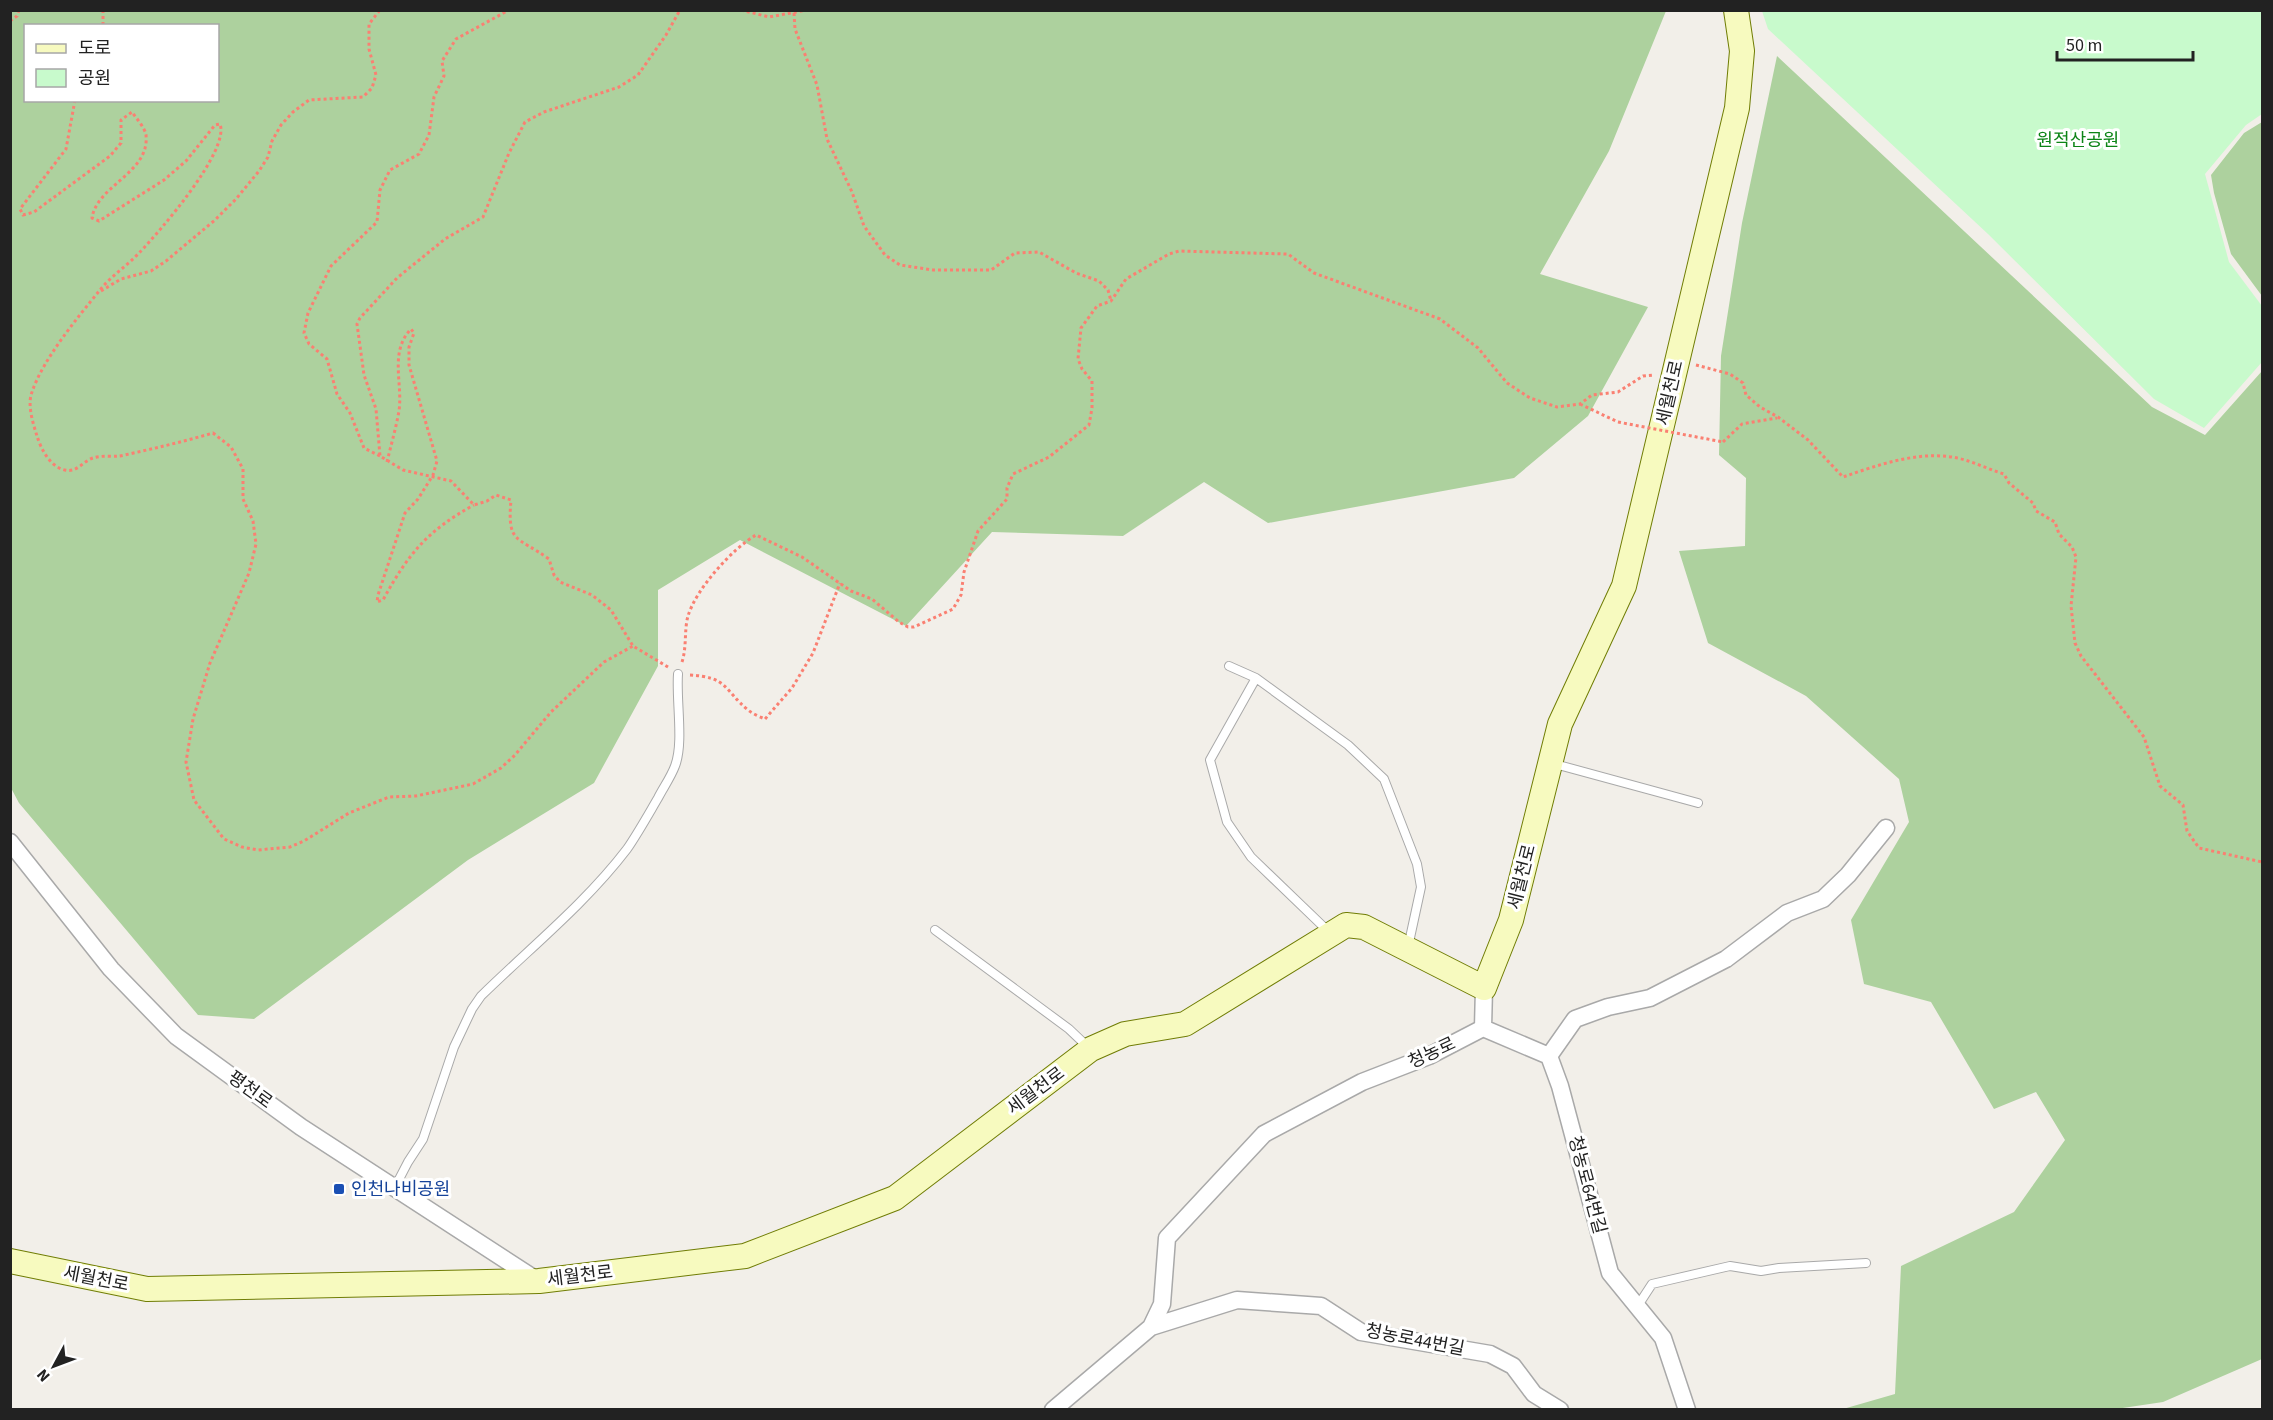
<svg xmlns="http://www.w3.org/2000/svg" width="2273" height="1420" font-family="'Source Sans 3','Noto Sans KR',sans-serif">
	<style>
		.forest { fill: #add19e; fill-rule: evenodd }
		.park { fill: #c8facc }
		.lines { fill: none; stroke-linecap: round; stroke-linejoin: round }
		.lane-casing { stroke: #a9a9a9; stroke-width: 10 }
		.street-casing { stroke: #a9a9a9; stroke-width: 19 }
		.secondary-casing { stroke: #707d05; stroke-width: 26 }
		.path { stroke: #fa8072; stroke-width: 3; stroke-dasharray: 3 3; stroke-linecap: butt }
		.lane { stroke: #fff; stroke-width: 8 }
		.street { stroke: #fff; stroke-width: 16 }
		.secondary { stroke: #f7fabf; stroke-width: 24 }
		.path-bridge { stroke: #fa8072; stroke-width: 3; stroke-dasharray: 3 3; stroke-linecap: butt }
		.transit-dot { fill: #1a4fb4; stroke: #fff; stroke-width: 2 }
		.labels { text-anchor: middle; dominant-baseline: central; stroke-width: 6; stroke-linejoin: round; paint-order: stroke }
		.park-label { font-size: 18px; fill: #0c8416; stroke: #fff }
		.street-label { font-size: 18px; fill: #222; stroke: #fff }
		.transit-label { font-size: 18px; fill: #164399; stroke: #fff; text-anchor: start }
	</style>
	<rect width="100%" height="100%" fill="#f2efe9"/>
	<path class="forest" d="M10,11H1666L1609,151L1540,274L1648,307L1588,416L1514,478L1268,523L1204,482L1123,536L992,532L906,626L740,540L658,590V666L594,783L468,860L254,1019L198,1015L19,803L11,788ZM26,26H218V100H26Z
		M1777,56L2152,407L2205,435L2262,371V1359L2163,1402L2116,1409H1843L1895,1394L1901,1266L2014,1212L2065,1140L2036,1092L1994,1109L1931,1002L1864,984L1851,920L1909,822L1899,779L1806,696L1708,643L1679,551L1745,546L1746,478L1719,455L1721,356L1742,223Z
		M2262,122V296L2231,254L2214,193L2211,175L2244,133Z"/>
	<path class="park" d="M1762,11H2262V114L2246,125L2205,174L2229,262L2262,306V362L2204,428L2154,399L1988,234L1768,29Z"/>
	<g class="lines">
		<defs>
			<path id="lane" d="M1229,666L1256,678L1348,745L1384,779L1417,864L1421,887L1408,947
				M1256,678L1210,760L1227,822L1251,857L1330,933
				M1551,763L1698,803
				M935,930L1069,1029L1089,1048
				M395,1187L408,1162L423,1139L454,1047L472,1009L481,996C530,948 585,904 627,849C638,833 648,815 658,798C663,788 671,777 675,766C684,743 676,701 678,674
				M1637,1307L1652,1284L1730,1266L1761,1271L1779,1268L1866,1263"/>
			<path id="street" d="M10,842L111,969L176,1036L301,1127L538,1281
				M1483,1028L1484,988
				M1549,1056L1560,1086L1610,1273L1663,1338L1687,1410
				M1151,1327L1237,1300L1321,1306L1361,1332L1490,1354L1513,1366L1534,1394L1560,1410
				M1053,1410L1151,1327L1162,1304L1167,1238L1264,1134L1362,1082L1429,1056L1483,1028L1549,1056L1575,1019L1608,1007L1650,998L1726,959L1787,913L1823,899L1848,875L1886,828"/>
			<path id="secondary" d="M10,1261L147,1289L539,1281L745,1256L895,1198L1091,1049L1125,1034L1185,1024L1346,925L1364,927L1484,988L1511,920L1560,724L1624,586L1737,108L1742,51L1736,10"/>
		</defs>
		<use href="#lane" class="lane-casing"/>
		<use href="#street" class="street-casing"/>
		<use href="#secondary" class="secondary-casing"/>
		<path class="path" d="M103,10V26
			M741,10L769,17L807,10
			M794,13L795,29L817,85L827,139L852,192L864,226L885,255L900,265L933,270H991L1015,253L1039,252L1076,273L1099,281L1108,290L1111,301
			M10,21L17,16L19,10
			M75,100L66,149L20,209L23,215L34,212L110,156L121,143V120L132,112C136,118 145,128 146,135C150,173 97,185 92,218L99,221L164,180L186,161L215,125L220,124C230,151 159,232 140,252C127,266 111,276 100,290C78,317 43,359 32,392C27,405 33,423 37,436C41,449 50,467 65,470C77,473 83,461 93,458C101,455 112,457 120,456C152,449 182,442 213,433L231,447L243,469V499L253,521L256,544L249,573L210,663L193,719L186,762L194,800L224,839L242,847L258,850L290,847L304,841L349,813L389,797L416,796L473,784L501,768L515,755L551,712L604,662L633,646
			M101,291L121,279L151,271L166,261L215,220L236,199L259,171L268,157L272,141L281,125L293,112L309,100L363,97L372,88L376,75L369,49V24L380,10
			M1696,365L1730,374L1743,383L1746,395L1760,407L1778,417L1808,440L1843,477C1881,464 1925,448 1965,460C1978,464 1991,470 2004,474L2009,483L2033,503L2036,511L2055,522L2059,534L2072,547L2076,557L2071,606L2075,643L2081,656L2144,737L2160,786L2183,805L2187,831L2199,848L2262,862
			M1580,404L1618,422
			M1723,442L1742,424L1777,418
			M380,456L364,448L350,413L337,394L327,359L309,344L304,333L308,313L331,266L377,222L380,190L390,170L419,154L429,135L434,97L444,76L442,61L456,39L509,10
			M387,462C391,445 396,428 399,411C403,383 389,352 411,329L414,333L409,347V365L437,461L433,475L418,499L405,513L378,595L377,602L383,600C408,554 428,530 474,505
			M682,662C687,646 684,630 688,616C696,589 732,549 756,535L802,557L851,591L872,599L899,622L908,627H914L953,609L961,595L964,572L978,531L1007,499V488L1013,474L1049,457L1089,425L1092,408V381L1082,369L1078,359L1081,328L1097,306L1111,301L1126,279L1169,254L1179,251L1288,254L1314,273L1440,319L1478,348L1507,383L1530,398L1557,407L1580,404L1592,395L1618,392L1643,376L1654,375
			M668,667L633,646L611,610L592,595L560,582L554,575L549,559C517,536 507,544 511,500L496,495L487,501L474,505L451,481L403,470L380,456L376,409L364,375L357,324L360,318L397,278L445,239L483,217L509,153L525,122L544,112L619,87L638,75L666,35L680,10
			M690,675C728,677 724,690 748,710C753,714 760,717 765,719L792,688L813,653L840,583"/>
		<use href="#lane" class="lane"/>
		<use href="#street" class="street"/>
		<use href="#secondary" class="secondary"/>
		<path class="path-bridge" d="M1618,422L1723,442"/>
	</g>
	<rect class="transit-dot" x="333" y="1183" width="12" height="12" rx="3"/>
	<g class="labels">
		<g class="park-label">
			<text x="2078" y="140">원적산공원</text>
		</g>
		<g class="street-label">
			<text transform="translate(1670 393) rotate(-77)">세월천로</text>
			<text transform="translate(1522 877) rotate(-76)">세월천로</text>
			<text transform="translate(1432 1053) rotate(-25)">청농로</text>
			<text transform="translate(250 1090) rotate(36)">평천로</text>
			<text transform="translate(1036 1091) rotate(-37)">세월천로</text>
			<text transform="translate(1587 1185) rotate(75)">청농로64번길</text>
			<text transform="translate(580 1276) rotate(-7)">세월천로</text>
			<text transform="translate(96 1279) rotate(11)">세월천로</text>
			<text transform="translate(1415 1340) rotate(11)">청농로44번길</text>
		</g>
		<g class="transit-label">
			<text x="351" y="1189">인천나비공원</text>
		</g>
	</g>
	<rect width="2273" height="1420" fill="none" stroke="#222222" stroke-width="24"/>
	<rect x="24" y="24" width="195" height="78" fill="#ffffff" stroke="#a7a7a7" stroke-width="1.5"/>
	<rect x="36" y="44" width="30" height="9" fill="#f7fabf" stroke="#a7a7a7" stroke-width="1.5"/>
	<text x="78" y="54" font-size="18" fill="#222222">도로</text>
	<rect x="36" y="69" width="30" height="18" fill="#c8facc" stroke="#a7a7a7" stroke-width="1.5"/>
	<text x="78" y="84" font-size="18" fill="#222222">공원</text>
	<g transform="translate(54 1366) rotate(229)" stroke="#ffffff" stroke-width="4.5" paint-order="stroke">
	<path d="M0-4.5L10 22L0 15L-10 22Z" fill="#222222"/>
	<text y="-9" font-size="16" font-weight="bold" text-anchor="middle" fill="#222222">N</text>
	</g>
	<path d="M2057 51v9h136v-9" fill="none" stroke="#222222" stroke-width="3"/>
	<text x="2066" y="51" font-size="18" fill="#222222" stroke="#ffffff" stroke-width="4.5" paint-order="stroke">50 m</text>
</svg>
